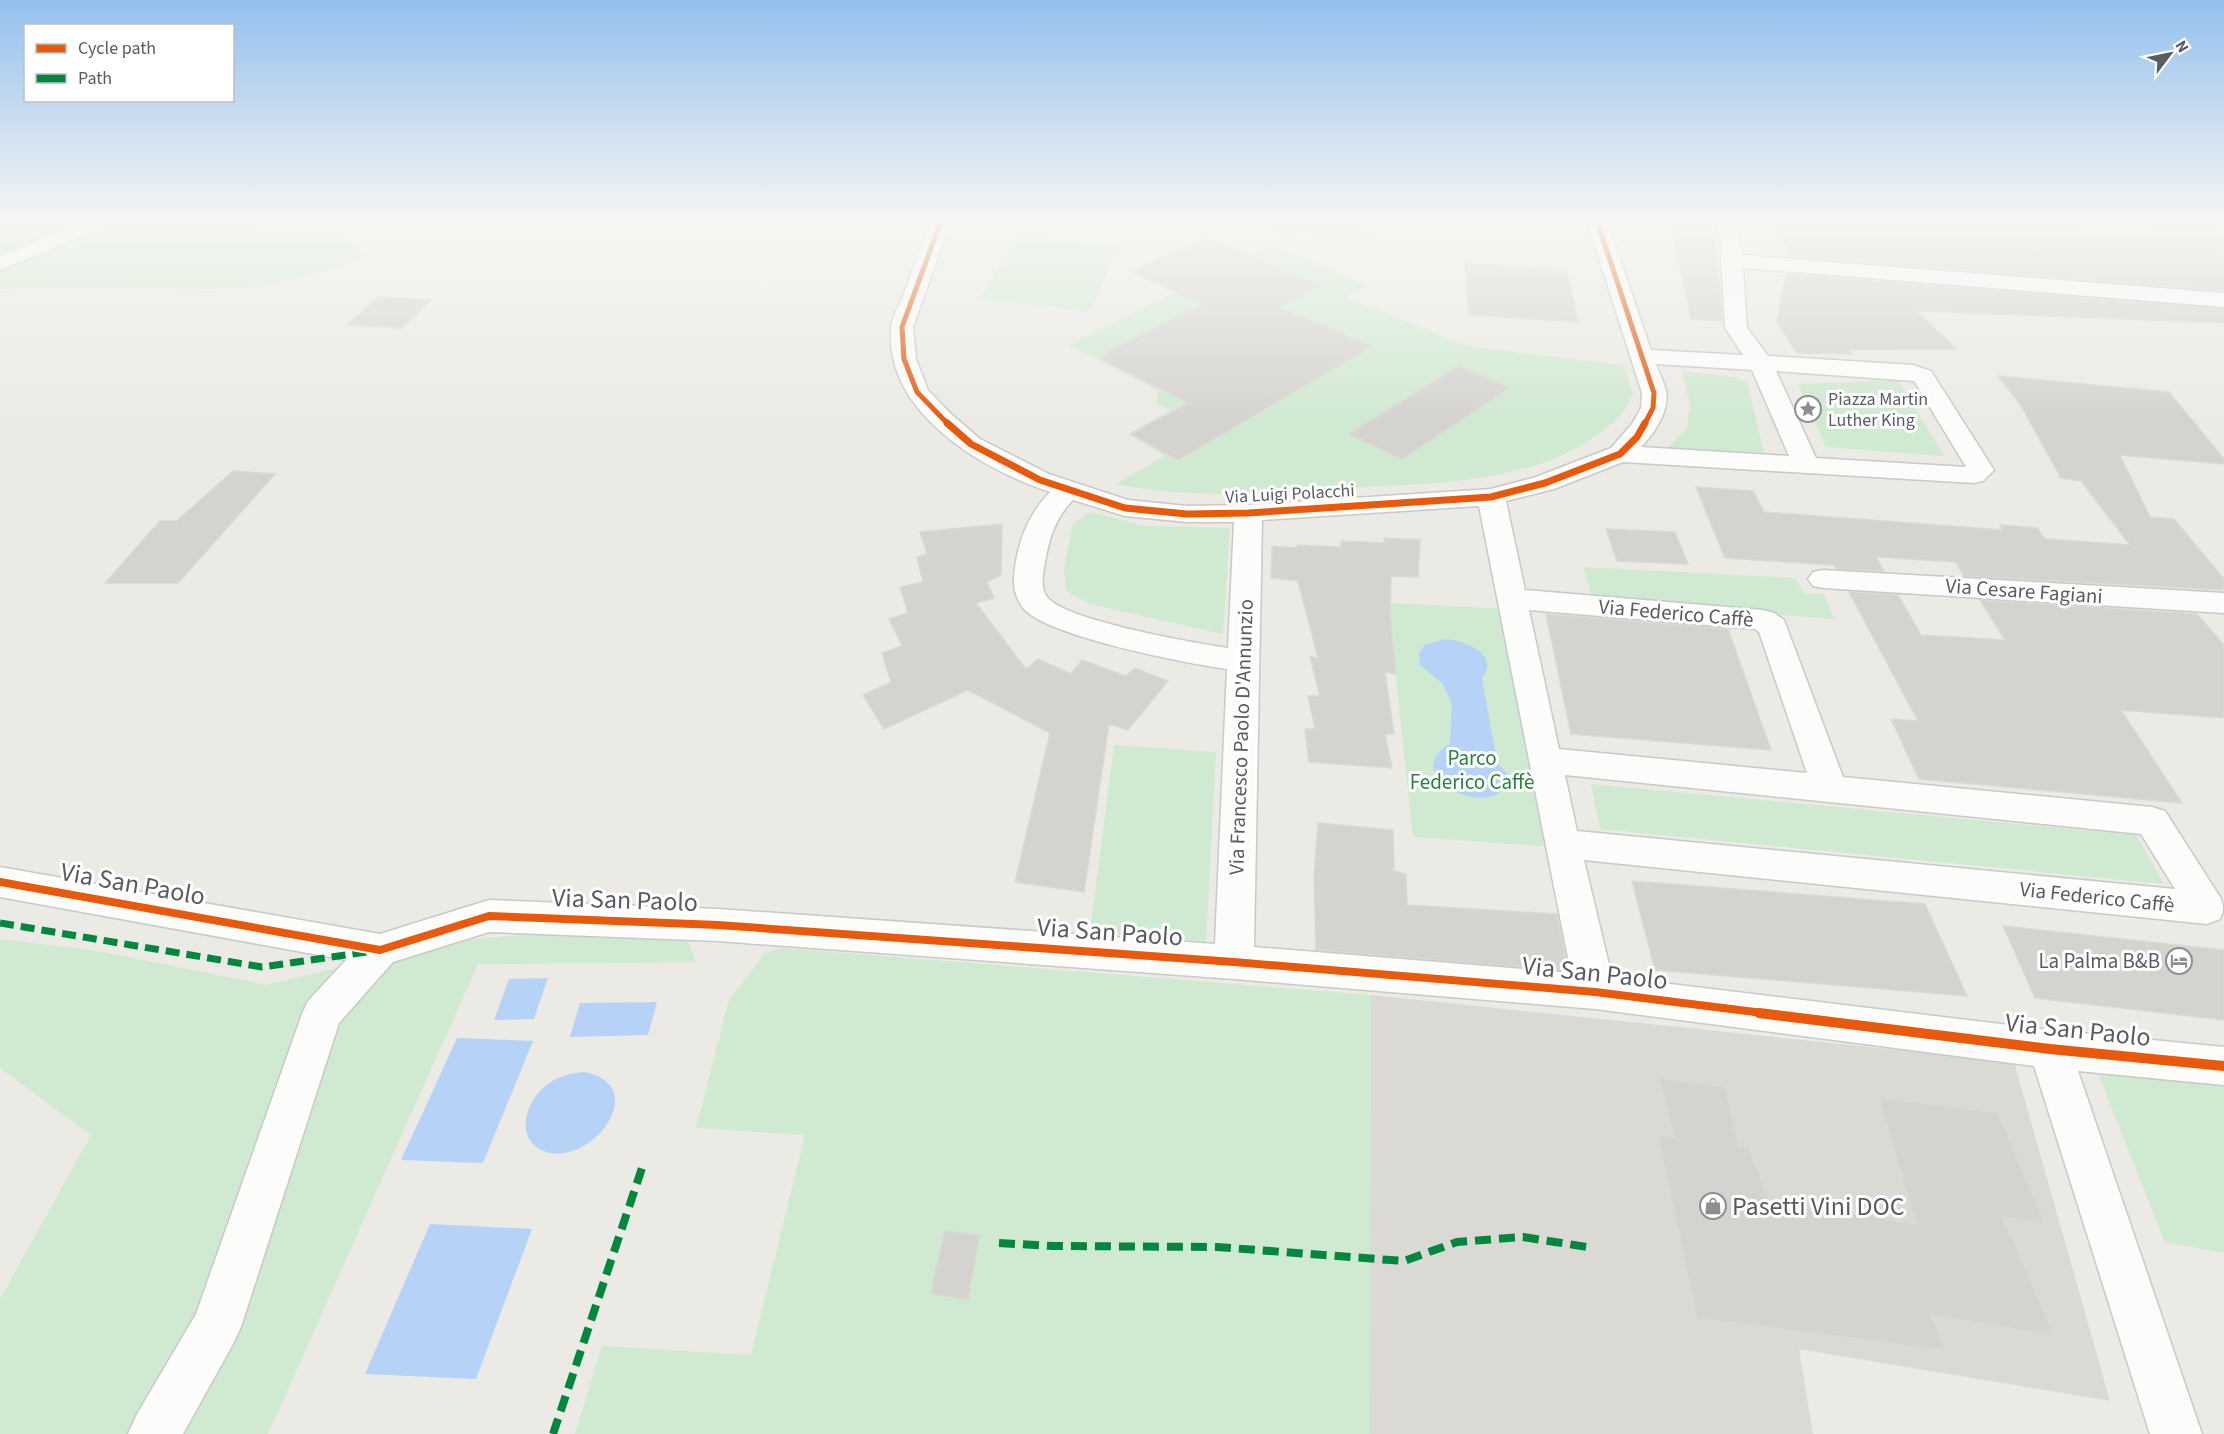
<svg xmlns="http://www.w3.org/2000/svg" width="2224" height="1434" font-family="'Source Sans 3',sans-serif">
	<style>
		.industrial { fill: #dbd9d4 }
		.green { fill: #d0e9d1 }
		.water { fill: #b6d2f7 }
		.building { fill: #d4d3cf; stroke: #dad9d4; stroke-width: 1.5 }
		.lines { fill: none; stroke-linecap: round; stroke-linejoin: round }
		.street-casing { stroke: #c8c9c8; stroke-width: 3 }
		.street { fill: #fcfcfb; fill-rule: evenodd }
		.quiet-far1 { stroke: #00873e; stroke-width: 7; stroke-dasharray: 14 7; stroke-linecap: butt }
		.quiet { stroke: #00873e; stroke-width: 8; stroke-dasharray: 16 8; stroke-linecap: butt }
		.cycleway-far3-casing { stroke: #fff; stroke-width: 8 }
		.cycleway-far2-casing { stroke: #fff; stroke-width: 10 }
		.cycleway-far1-casing { stroke: #fff; stroke-width: 12 }
		.cycleway-casing { stroke: #fff; stroke-width: 14 }
		.cycleway-far3 { stroke: #e8590c; stroke-width: 5 }
		.cycleway-far2 { stroke: #e8590c; stroke-width: 7 }
		.cycleway-far1 { stroke: #e8590c; stroke-width: 8 }
		.cycleway { stroke: #e8590c; stroke-width: 10 }
		.labels { text-anchor: middle; dominant-baseline: central; stroke-width: 6; stroke-linejoin: round; paint-order: stroke }
		.far-poi-label { font-size: 18px; fill: #595c63; stroke: #fff; text-anchor: start }
		.far-street-label { font-size: 18px; fill: #595c63; stroke: #fff }
		.street-label { font-size: 21px; fill: #595c63; stroke: #fff }
		.park-label { font-size: 21px; fill: #2b823b; stroke: #fff }
		.poi-label { font-size: 21px; fill: #595c63; stroke: #fff; text-anchor: end }
		.near-street-label { font-size: 26px; fill: #595c63; stroke: #fff }
		.near-poi-label { font-size: 26px; fill: #595c63; stroke: #fff; text-anchor: start }
	</style>
	<rect width="100%" height="100%" fill="#ebeae4"/>
	<path class="industrial" d="M1371,995L2014,1062L2110,1401L1799,1349L1813,1434H1369Z"/>
	<path class="green" d="M0,221H257L255,229L338,236L354,241L364,257L324,271L260,286L211,289L62,287L0,289Z
		M1249,221H1368L1362,225V232L1385,242L1335,241L1306,230L1291,237Z
		M1019,236L1120,245L1090,311L980,299Z
		M1271,245L1367,285L1345,297L1458,343L1479,348L1623,365L1633,393C1629,401 1625,410 1619,417C1610,427 1572,452 1558,457C1491,484 1418,484 1347,488C1270,492 1193,500 1116,484L1165,456L1128,434L1171,410L1157,404L1158,390L1069,345Z
		M1682,371L1735,377L1747,382L1764,453L1666,449L1687,428L1690,404Z
		M1898,380L1944,456L1826,447L1798,384Z
		M1090,512L1145,526L1230,528L1223,634L1090,604L1066,591L1064,570L1073,524Z
		M1583,567L1795,578L1803,593L1824,594L1834,619L1594,602Z
		M1388,603L1509,609L1555,847L1413,837Z
		M1114,745L1216,752L1206,942L1090,932Z
		M1591,784L2136,835L2164,884L1600,829Z
		M554,932L685,935L696,962L478,964L268,1434H0V1299L91,1135L0,1068V939L98,951L267,985L444,942Z
		M783,948L1371,995L1369,1434H575L602,1346L751,1355L805,1135L696,1128L729,1000L765,953Z
		M2091,1056L2224,1072V1253L2165,1242Z"/>
	<path class="water" d="M1445,639C1464,640 1501,654 1482,678L1497,762L1509,776C1500,827 1393,776 1450,744L1452,704L1443,684L1420,665L1419,653L1425,645Z
		M548,978L534,1019L494,1020L509,979Z
		M657,1002L648,1035L570,1037L580,1003Z
		M457,1038L533,1041L483,1163L401,1160Z
		M585,1072C652,1086 593,1166 546,1152C515,1142 524,1105 543,1088C555,1077 570,1073 585,1072Z
		M430,1224L532,1229L476,1379L365,1374Z"/>
	<path class="building" d="M1770,221H2018L2021,224L2153,234L2140,221H2212L2224,232V291L1789,256L1790,251Z
		M1671,224L1715,227L1722,321L1691,319Z
		M1206,238L1321,285L1280,308L1372,346L1178,460L1131,434L1189,403L1101,359L1109,354L1106,353L1202,304L1131,272Z
		M1465,263L1567,271L1578,322L1469,315Z
		M1786,274L2224,309V323L1917,311L1956,349L1849,350L1852,354L1797,353L1777,322Z
		M378,297L431,300L402,328L347,325Z
		M1459,366L1509,388L1402,459L1349,434Z
		M1998,376L2169,392L2224,459V464L2120,455L2150,517L2174,519L2224,579V590L1964,576L1956,562L1876,557L1884,571L1837,569L1834,565L1725,558L1696,487L1753,491L1764,512L2003,530L2000,525L2037,528L2045,539L2130,545L2081,481L2061,478L2020,404Z
		M233,471L275,474L178,583H105L160,521H177Z
		M1002,524L1001,575L987,582L994,598L976,603L1026,669L1038,659L1071,674L1082,660L1126,676L1135,668L1168,681L1128,730L1109,724L1084,892L1015,882L1050,733L968,690L884,729L863,695L891,682L882,653L902,646L889,619L908,613L900,587L923,582L917,557L927,554L920,532Z
		M1606,529L1675,532L1688,564L1617,561Z
		M1384,538L1420,540L1418,577L1391,576L1390,616L1396,674L1385,672L1394,734H1385L1392,768L1309,762L1305,729H1315L1308,696H1320L1310,657L1318,658L1298,581L1271,578L1272,546L1297,548V545L1341,547V541L1385,543Z
		M1849,592L1898,595L1921,635L2005,640L1980,600L2197,614L2224,645V718L2121,710L2182,803L1919,779L1891,719L1918,721Z
		M1546,614L1728,629L1771,750L1571,734Z
		M1318,823L1393,830L1394,871L1406,874L1407,905L1557,914L1568,971L1316,950L1314,876Z
		M1632,881L1925,904L1967,996L1655,970Z
		M2003,926L2224,950V1020L2035,998Z
		M1659,1078L1725,1087L1739,1146L1749,1148L1769,1200L1916,1224L1879,1098L1998,1113L2045,1223L2003,1217L2054,1335L1930,1315L1946,1350L1697,1318L1658,1136L1674,1137Z
		M944,1231L980,1235L968,1299L931,1294Z"/>
	<g class="lines">
		<defs>
			<path id="street" d="M85,221H112L109,225L0,270V256Z
				M931,221H951L913,327L916,359L928,390L950,413L980,439L1049,474L1128,500L1187,506L1248,505L1491,489L1536,477L1611,448L1632,424L1641,408L1642,393L1587,221H1607L1651,350L1743,355L1725,328L1720,238L1716,221H1736L1742,255L2224,293V307L1743,268L1747,328L1768,356L1913,365L1931,371L1994,470L1983,481L1974,483L1623,462L1554,489L1506,501L1525,590L1763,610L1774,613L1784,620L1843,777L2152,807L2165,811L2220,897C2224,905 2224,911 2220,919L2207,924L1584,860L1612,977L2050,1030L2224,1047V1085L2078,1071L2202,1434H2150L2034,1066L1595,1009L1234,979L718,941L489,932L393,962L339,1023L241,1327L233,1344L183,1434H128L136,1416L196,1314L302,1014L308,1001L346,960L0,897V867L380,934L489,900L718,909L1215,944L1227,669C1189,664 1045,636 1023,608C1011,592 1013,575 1017,556C1022,532 1032,510 1050,492C981,469 885,412 891,329C891,319 898,308 902,299C911,273 921,247 931,221ZM1656,364L1752,370L1789,456L1641,447C1654,434 1670,411 1666,391C1664,382 1659,373 1656,364ZM1776,371L1914,381L1966,467L1816,458ZM1073,500L1125,516L1187,522H1234L1228,648C1195,643 1066,621 1047,597C1039,587 1044,569 1046,557C1050,535 1057,516 1073,500ZM1479,506L1571,973L1254,947L1262,520ZM1529,610L1755,629L1759,632L1807,773L1559,749ZM1565,775L2141,834L2175,889L1577,831Z
				M1823,570L2224,593V613L1823,588L1813,586L1808,579L1813,572Z"/>
		</defs>
		<use href="#street" class="street-casing"/>
		<use href="#street" class="street"/>
		<path class="quiet-far1" d="M0,923L262,967L367,952"/>
		<path class="quiet" d="M999,1243L1053,1246L1217,1247L1404,1261L1457,1242L1523,1237L1587,1247
			M553,1434L643,1165"/>
		<defs>
			<path id="cycleway-far3" d="M941,221L902,327L904,359L917,392L949,425
				M1597,221L1654,393L1653,408L1644,425"/>
			<path id="cycleway-far2" d="M947,423L971,444L1040,480L1125,508L1187,514L1248,513L1491,497L1545,483L1620,454L1637,437L1645,423"/>
			<path id="cycleway-far1" d="M0,882L380,950L489,916L718,925L1234,962L1595,992L1771,1014"/>
			<path id="cycleway" d="M1759,1013L2050,1049L2224,1066"/>
		</defs>
		<use href="#cycleway-far3" class="cycleway-far3-casing"/>
		<use href="#cycleway-far2" class="cycleway-far2-casing"/>
		<use href="#cycleway-far1" class="cycleway-far1-casing"/>
		<use href="#cycleway" class="cycleway-casing"/>
		<use href="#cycleway-far3" class="cycleway-far3"/>
		<use href="#cycleway-far2" class="cycleway-far2"/>
		<use href="#cycleway-far1" class="cycleway-far1"/>
		<use href="#cycleway" class="cycleway"/>
	</g>
	<linearGradient id="sky" x2="0" y2="1"><stop stop-color="#94c0ee"/><stop offset="0.52" stop-color="#f6f6f3"/><stop offset="1" stop-color="#f6f6f3" stop-opacity="0"/></linearGradient>
	<rect width="2224" height="422" fill="url(#sky)"/>
	<defs>
		<symbol id="sight-ring" viewBox="-11 -11 22 22"><circle r="9.5" fill="#fff" stroke="#8c8e90" stroke-width="1.5"/><path d="M0-6L1.8-2.2L6-1.7L2.9 1.2L3.7 5.4L0 3.3L-3.7 5.4L-2.9 1.2L-6-1.7L-1.8-2.2Z" fill="#8c8e90"/></symbol>
		<symbol id="hotel-ring" viewBox="-11 -11 22 22"><circle r="9.5" fill="#fff" stroke="#8c8e90" stroke-width="1.5"/><path d="M-6-4.5h1.5V1H6V5H4.5V3h-9V5H-6ZM-4 0a1.8 1.8 0 1 1 3.6 0ZM.5 0V-2.5h3Q6-2.5 6 0Z" fill="#8c8e90"/></symbol>
		<symbol id="shop-ring" viewBox="-11 -11 22 22"><circle r="9.5" fill="#fff" stroke="#8c8e90" stroke-width="1.5"/><path d="M-5-2.5h2.3a2.7 3.5 0 0 1 5.4 0H5L5.5 6h-11ZM-1.5-2.5h3a1.5 2.3 0 0 0-3 0Z" fill="#8c8e90"/></symbol>
	</defs>
	<g fill-rule="evenodd">
		<use href="#sight-ring" x="1793" y="394" width="30" height="30"/>
		<use href="#hotel-ring" x="2164" y="946" width="30" height="30"/>
		<use href="#shop-ring" x="1698" y="1191" width="30" height="30"/>
	</g>
	<g class="labels">
		<g class="far-poi-label">
			<text x="1828" y="399">Piazza Martin<tspan x="1828" dy="21">Luther King</tspan></text>
		</g>
		<g class="far-street-label">
			<text transform="translate(1290 494) rotate(-3)">Via Luigi Polacchi</text>
		</g>
		<g class="street-label">
			<text transform="translate(2024 591) rotate(4)">Via Cesare Fagiani</text>
			<text transform="translate(1676 613) rotate(5)">Via Federico Caffè</text>
			<text transform="translate(1241 737) rotate(-88)">Via Francesco Paolo D'Annunzio</text>
			<text transform="translate(2097 897) rotate(6)">Via Federico Caffè</text>
		</g>
		<g class="park-label">
			<text x="1472" y="758">Parco<tspan x="1472" dy="24">Federico Caffè</tspan></text>
		</g>
		<g class="poi-label">
			<text x="2160" y="961">La Palma B&amp;B</text>
		</g>
		<g class="near-street-label">
			<text transform="translate(133 884) rotate(10)">Via San Paolo</text>
			<text transform="translate(625 900) rotate(2)">Via San Paolo</text>
			<text transform="translate(1110 932) rotate(4)">Via San Paolo</text>
			<text transform="translate(1595 973) rotate(6)">Via San Paolo</text>
			<text transform="translate(2078 1030) rotate(6)">Via San Paolo</text>
		</g>
		<g class="near-poi-label">
			<text x="1732" y="1206">Pasetti Vini DOC</text>
		</g>
	</g>
	<rect x="24" y="24" width="210" height="78" fill="#ffffff" stroke="#bdbec1" stroke-width="1.5"/>
	<rect x="36" y="44" width="30" height="9" fill="#e8590c" stroke="#bdbec1" stroke-width="1.5"/>
	<text x="78" y="54" font-size="18" fill="#595c63">Cycle path</text>
	<rect x="36" y="74" width="30" height="9" fill="#00873e" stroke="#bdbec1" stroke-width="1.5"/>
	<text x="78" y="84" font-size="18" fill="#595c63">Path</text>
	<g transform="translate(2170 54) rotate(58)" stroke="#ffffff" stroke-width="4.5" paint-order="stroke">
	<path d="M0-4.5L10 22L0 15L-10 22Z" fill="#595c63"/>
	<text y="-9" font-size="16" font-weight="bold" text-anchor="middle" fill="#595c63">N</text>
	</g>
</svg>
